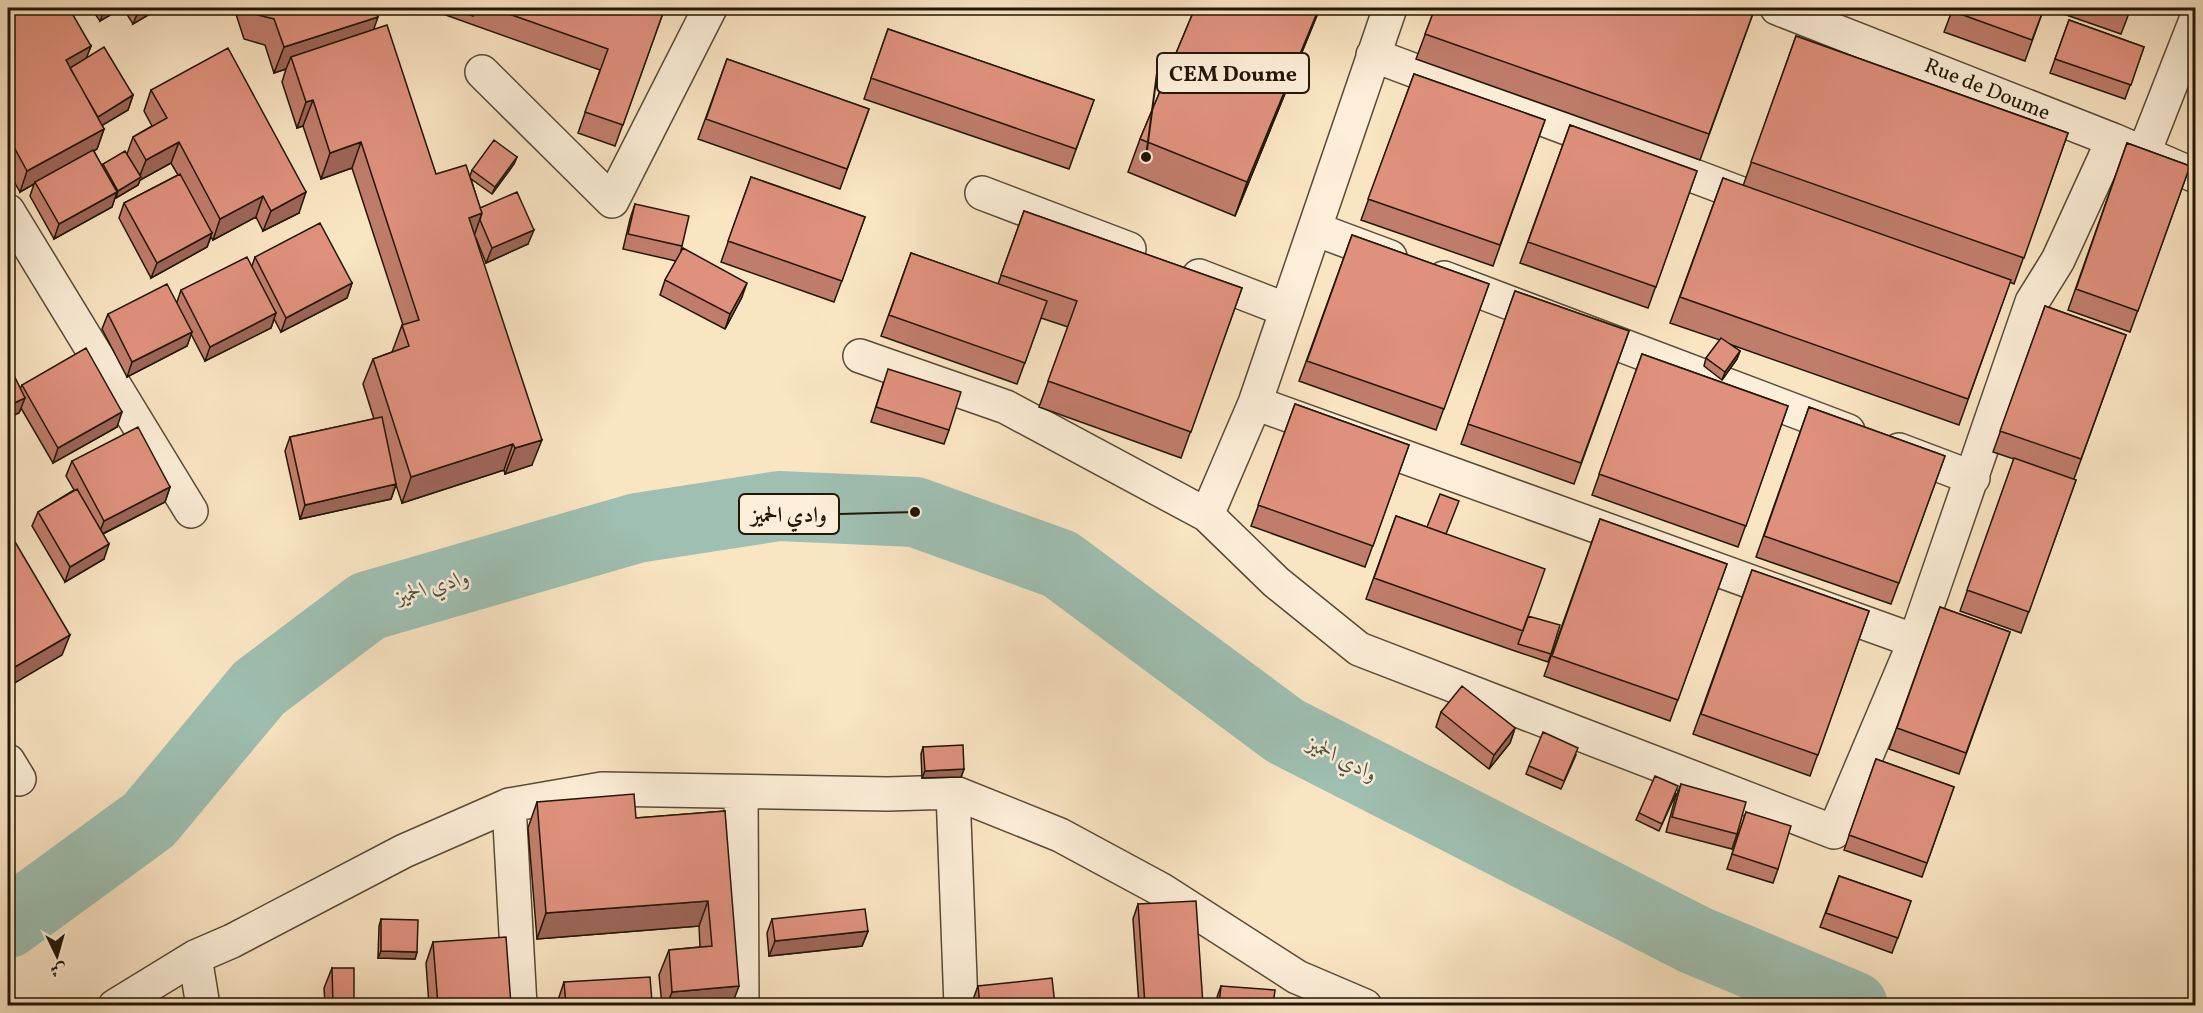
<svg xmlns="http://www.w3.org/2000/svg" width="2203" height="1013" font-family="Vollkorn,Amiri,serif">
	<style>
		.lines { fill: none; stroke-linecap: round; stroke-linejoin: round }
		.river { stroke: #9ebfb1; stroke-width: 70 }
		.minor-casing { stroke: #584a35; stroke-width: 36 }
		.minor { stroke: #fceed8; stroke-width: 33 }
		.wall { fill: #c17d6c; stroke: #221606; stroke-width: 1.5 }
		.shaded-wall { fill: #9d6658; stroke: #221606; stroke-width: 1.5 }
		.building { fill: #e0917d; stroke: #221606; stroke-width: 1.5 }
		.labels { text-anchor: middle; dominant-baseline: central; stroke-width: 5; stroke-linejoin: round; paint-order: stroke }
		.street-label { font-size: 21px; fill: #221606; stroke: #fceed8 }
		.water-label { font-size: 22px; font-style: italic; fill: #4d5142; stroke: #fceed8 }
		.leader { fill: none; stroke: #221606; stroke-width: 2 }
		.callout-dot { fill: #221606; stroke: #fceed8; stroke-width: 2 }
		.callout { fill: #fceed8; stroke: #221606; stroke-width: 2 }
		.callout-label { font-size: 22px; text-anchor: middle; font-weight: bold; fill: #221606 }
	</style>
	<rect width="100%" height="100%" fill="#fae5c3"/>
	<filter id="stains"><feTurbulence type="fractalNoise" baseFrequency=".00333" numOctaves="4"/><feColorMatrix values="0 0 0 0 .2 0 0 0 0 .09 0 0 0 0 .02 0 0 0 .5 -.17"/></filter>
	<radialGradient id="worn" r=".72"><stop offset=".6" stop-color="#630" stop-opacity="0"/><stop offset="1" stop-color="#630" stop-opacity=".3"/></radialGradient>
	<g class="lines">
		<path class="river" d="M8,923L149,820L259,688L368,606L637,528L779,506L915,512L1060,564L1285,731L1695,940L1853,1006"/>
		<defs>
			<path id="minor" d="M1777,8L2113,140L2196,176
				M1373,55L1763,202
				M482,72L612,201L710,8
				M2143,155L2196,20
				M982,193L1129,249
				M8,211L191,511
				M1315,229L1390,257
				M1199,276L1287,310
				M1444,278L1848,431
				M860,356L1006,407L1207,515L1276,582L1359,649L1834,832L1915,641L2032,302L2058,260L2113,140
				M1255,403L1915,641
				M1899,450L1973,478
				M1207,515L1255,403L1390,8
				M8,761L19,779
				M741,792L742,1006
				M953,792L961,1006
				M509,805L520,1006
				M195,957L203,1006
				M115,1006L195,957L232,941L404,851L509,805L602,789L888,794L953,792L1060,835L1160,889L1297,977L1365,1006"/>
		</defs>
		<use href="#minor" class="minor-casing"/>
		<use href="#minor" class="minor"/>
	</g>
	<path class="wall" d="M8,8L91,46L86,58L133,95L128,110L102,125L104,129L97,149L94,151L102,166L103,164L127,154L133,137L152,126L144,111L151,90L299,213L263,231L256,217L213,240L211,237L207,247L151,278L119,218L124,203L178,175L171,163L140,180L138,185L116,198L115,197L112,207L54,239L30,196L34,184L20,192L8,171Z
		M91,8H122L100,21Z
		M123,8H160L133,24Z
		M234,8H375L374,30L436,174L470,176L472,170L517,157L514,164L492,194L471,179L480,208L528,244L486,263L476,238L532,465L505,474L504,470L402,503L396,485L391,499L300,519L285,451L290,437L374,419L363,384L373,359L392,352L402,325H403L352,168L321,179L303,126L297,128L282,82L286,69L274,73L265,45L244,39Z
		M426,8H646L663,13L615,146L578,133L600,70Z
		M1195,8H1320L1235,216L1128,172L1140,139Z
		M1435,8H1755L1700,160L1416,59Z
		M1953,8H2044L2025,61L1944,32Z
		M2056,8H2131L2121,34L2055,11Z
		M2069,20L2144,47L2125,99L2050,73Z
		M888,29L1094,100L1069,169L864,99Z
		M1796,36L2068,133L2014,284L2010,282L1959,425L1729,344L1740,351L1737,359L1722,380L1704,366L1706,358L1720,340L1670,323L1723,178L1743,186Z
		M727,59L869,109L840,189L698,139Z
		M1414,74L1545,120L1493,266L1361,220Z
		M1570,125L1697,171L1648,308L1520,263Z
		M2127,143L2190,166L2130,332L2068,310Z
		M751,177L865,217L834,302L721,262Z
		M635,204L682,246L681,251L742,297L725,329L660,295L665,280L676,261L623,249L630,219Z
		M1024,211L1242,288L1181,458L1039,407L1068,327L1041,318L1017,384L881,336L911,253L998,284Z
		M1352,235L1489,284L1436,430L1299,381Z
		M255,257L352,283L347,298L281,332L274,319L271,328L205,361L191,334L187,346L127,377L102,329L108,314L177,302L181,290L252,266Z
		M1515,291L1629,331L1574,484L1461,444Z
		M2045,306L2126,335L2074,479L2076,480L2021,633L1960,611L2014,459L1993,452Z
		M1642,354L1788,406L1738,547L1592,495Z
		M883,384L949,430L944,444L871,422Z
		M22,385L117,427L53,463L21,408L19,413L20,389Z
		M1295,404L1409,445L1365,567L1251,526Z
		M1809,407L1945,456L1891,604L1756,557Z
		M72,461L170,487L165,502L103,534L104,559L65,582L32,526L38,512L74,490L66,476Z
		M1396,516L1446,534L1528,616L1551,654L1548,662L1515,651L1366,599Z
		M1600,519L1727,564L1670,721L1544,676Z
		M1752,570L1869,611L1810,776L1693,734Z
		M1940,607L2010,632L1959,774L1889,749Z
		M1441,712L1515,728L1510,743L1489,769L1436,727Z
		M923,747L964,769L961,777L922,778L921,754Z
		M1576,755L1561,789L1526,774L1529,766Z
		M1876,759L1954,787L1922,877L1844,850Z
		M1681,784L1737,834L1732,849L1666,832L1675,799Z
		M1676,794L1659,831L1636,820L1639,813Z
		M537,802L636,818L725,811L732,1005H662L659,975L669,950L700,947L699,926L537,939L528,828Z
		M1746,812L1778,869L1773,883L1727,869Z
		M1839,876L1911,901L1892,953L1820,927Z
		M1138,904L1203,1005H1139L1133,919Z
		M381,919L417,952L415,959L378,958L379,926Z
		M772,919L868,931L862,946L769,956L767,933Z
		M433,942L511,1005H429L426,963Z
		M332,968L354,1005H325L324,988Z
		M564,982L651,1005H560L559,997Z
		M978,986L1055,1005H971Z
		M1221,986L1273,1005H1215L1216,1000Z"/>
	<path class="shaded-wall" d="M105,8H122L100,21Z
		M142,8H160L133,24L139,10Z
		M1319,8H1320L1235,216L1247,182Z
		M378,17L369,43L291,57L286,69L274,73L284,47Z
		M91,46L83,67L70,75L66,60Z
		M133,95L128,110L91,132L96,118Z
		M313,100L303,126L297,128L306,102Z
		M104,129L97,149L36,183L35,182L34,184L20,192L27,171Z
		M179,142L171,163L140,180L138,185L116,198L118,191L139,178L146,160Z
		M361,142L352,168L321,179L330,153Z
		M517,157L514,164L492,194L495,187Z
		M117,192L112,207L54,239L59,224Z
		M306,192L299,213L263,231L271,211Z
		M263,196L256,217L213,240L220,219Z
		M482,213L473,239L469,218Z
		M534,230L528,244L486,263L492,248Z
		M212,233L207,247L151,278L157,263Z
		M352,283L347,298L281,332L286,318Z
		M747,283L742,297L725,329L730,314Z
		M276,313L271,328L205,361L210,347Z
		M192,332L187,346L127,377L132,362Z
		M1740,351L1737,359L1722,380L1725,372Z
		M25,398L19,413L8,418V406Z
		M122,412L117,427L53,463L58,448Z
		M542,440L532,465L505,474L515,448Z
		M513,444L504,470L402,503L411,477Z
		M396,484L391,499L300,519L305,505Z
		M170,487L165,502L98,536L104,521Z
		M109,544L104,559L65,582L70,567Z
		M70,635L62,655L8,687V671Z
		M1515,728L1510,743L1489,769L1494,755Z
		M964,769L961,777L922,778L925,771Z
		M708,901L699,926L537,939L546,913Z
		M868,931L862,946L769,956L775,941Z
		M381,951L417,952L415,959L378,958Z
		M739,986L732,1005H667L672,992Z
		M652,1002L651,1005H605Z"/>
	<path class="building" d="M8,8H69L91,46L66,60L104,129L27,171L8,136Z
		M252,8H375L378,17L284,47L274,19L254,14Z
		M450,8H476L473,16Z
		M492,8H646L663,13L623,125L585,112L608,49Z
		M1195,8H1319L1247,182L1140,139Z
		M1435,8H1755L1709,134L1425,34Z
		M1953,8H2044L2032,40L1952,11Z
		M2112,8H2131L2129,14Z
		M2069,20L2144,47L2131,85L2055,59Z
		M387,25L436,174L466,165L482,213L469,218L542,440L515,448L513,444L411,477L373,359L409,346L402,325L419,320L361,142L330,153L313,100L306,102L291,57Z
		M888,29L1094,100L1076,149L871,78Z
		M1796,36L2068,133L2024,258L1751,162Z
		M104,47L133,95L98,117L70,68Z
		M228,48L306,192L271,211L263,196L220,219L179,142L146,160L133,137L167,118L151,90Z
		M727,59L869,109L847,169L706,119Z
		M1414,74L1545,120L1500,245L1368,199Z
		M1570,125L1697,171L1656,287L1528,242Z
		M494,140L517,157L495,187L472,170Z
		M2127,143L2190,166L2138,311L2076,289Z
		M93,150L117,192L59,224L35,182Z
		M125,151L141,177L118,191L103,164Z
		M180,174L212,233L157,263L124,203Z
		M751,177L865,217L842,281L728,241Z
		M1723,178L2011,280L1968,399L1680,297Z
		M517,192L534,230L492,248L480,220L482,213L480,208Z
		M635,204L689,216L682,246L628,234Z
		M1024,211L1242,288L1191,432L1048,381L1077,301L1001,275Z
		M320,223L352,283L286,318L255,257Z
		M1352,235L1489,284L1444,409L1307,361Z
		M683,248L747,283L730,314L665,280Z
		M911,253L1047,301L1025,363L889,315Z
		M247,257L276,313L210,347L181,290Z
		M167,284L192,332L132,362L108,314Z
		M1515,291L1629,331L1581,463L1468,424Z
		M2045,306L2126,335L2081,459L2000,431Z
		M1721,338L1740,351L1725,372L1706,358Z
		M86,348L122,412L58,448L22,385Z
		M1642,354L1788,406L1746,526L1599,474Z
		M8,363L25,398L8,406Z
		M888,369L961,392L949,430L876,407Z
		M1295,404L1409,445L1373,546L1258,505Z
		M1809,407L1945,456L1899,583L1764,536Z
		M382,417L396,484L305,505L290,437Z
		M138,427L170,487L104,521L72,461Z
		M2014,458L2076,480L2029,612L1967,590Z
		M77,489L109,544L70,567L38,512Z
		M1440,494L1459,501L1446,534L1427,527Z
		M1396,516L1545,569L1523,631L1374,578Z
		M1600,519L1727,564L1678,700L1552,656Z
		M8,530L70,635L8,671Z
		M1752,570L1869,611L1818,755L1701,714Z
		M1940,607L2010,632L1966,753L1897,728Z
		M1528,616L1560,625L1551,654L1518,644Z
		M1462,686L1515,728L1494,755L1441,712Z
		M1543,732L1578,748L1564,781L1529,766Z
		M963,745L964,769L925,771L923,747Z
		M1876,759L1954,787L1927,863L1849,835Z
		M1655,776L1678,786L1662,824L1639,813Z
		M1681,784L1746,802L1737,834L1672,817Z
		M634,794L636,818L725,811L739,986L672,992L669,950L712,946L708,901L546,913L537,802Z
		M1746,812L1791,826L1778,869L1732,854Z
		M1839,876L1911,901L1898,938L1826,913Z
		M1196,901L1203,1005H1145L1138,904Z
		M865,909L868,931L775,941L772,919Z
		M381,919L418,920L417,952L381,951Z
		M506,937L511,1005H438L433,942Z
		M332,968H354V1005H333Z
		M650,977L652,1002L605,1005H566L564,982Z
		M1052,978L1055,1005H980L978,986Z
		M1221,986L1275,990L1273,1005H1219Z"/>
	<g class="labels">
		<g class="street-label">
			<text transform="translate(1987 90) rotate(22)">Rue de Doume</text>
		</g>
		<g class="water-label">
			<text transform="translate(433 588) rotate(-16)">وادي الحميز</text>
			<text transform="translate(1342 760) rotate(27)">وادي الحميز</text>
		</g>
	</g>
	<path class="leader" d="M1146 157L1157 73M915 512L839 514"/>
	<g class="callout-dot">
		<circle cx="1146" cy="157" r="6"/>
		<circle cx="915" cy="512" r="6"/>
	</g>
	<g class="callout">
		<rect x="1157" y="53" width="152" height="40" rx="6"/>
		<rect x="739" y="494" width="100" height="40" rx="6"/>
	</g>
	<g class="callout-label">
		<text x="1233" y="81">CEM Doume</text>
		<text x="789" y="522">وادي الحميز</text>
	</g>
	<rect width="2203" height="1013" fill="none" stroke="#fae5c3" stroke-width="30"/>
	<rect x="9" y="9" width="2185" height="995" fill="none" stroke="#221606" stroke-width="3"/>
	<rect x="15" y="15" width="2173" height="983" fill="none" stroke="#221606" stroke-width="1.5"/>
	<g transform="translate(57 956) rotate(175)" stroke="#fceed8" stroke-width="4.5" paint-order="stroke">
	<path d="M0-4.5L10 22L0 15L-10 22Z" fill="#221606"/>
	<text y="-9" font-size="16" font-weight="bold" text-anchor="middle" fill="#221606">ش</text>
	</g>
	<rect width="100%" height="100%" filter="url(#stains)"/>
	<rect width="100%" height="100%" fill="url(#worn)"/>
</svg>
